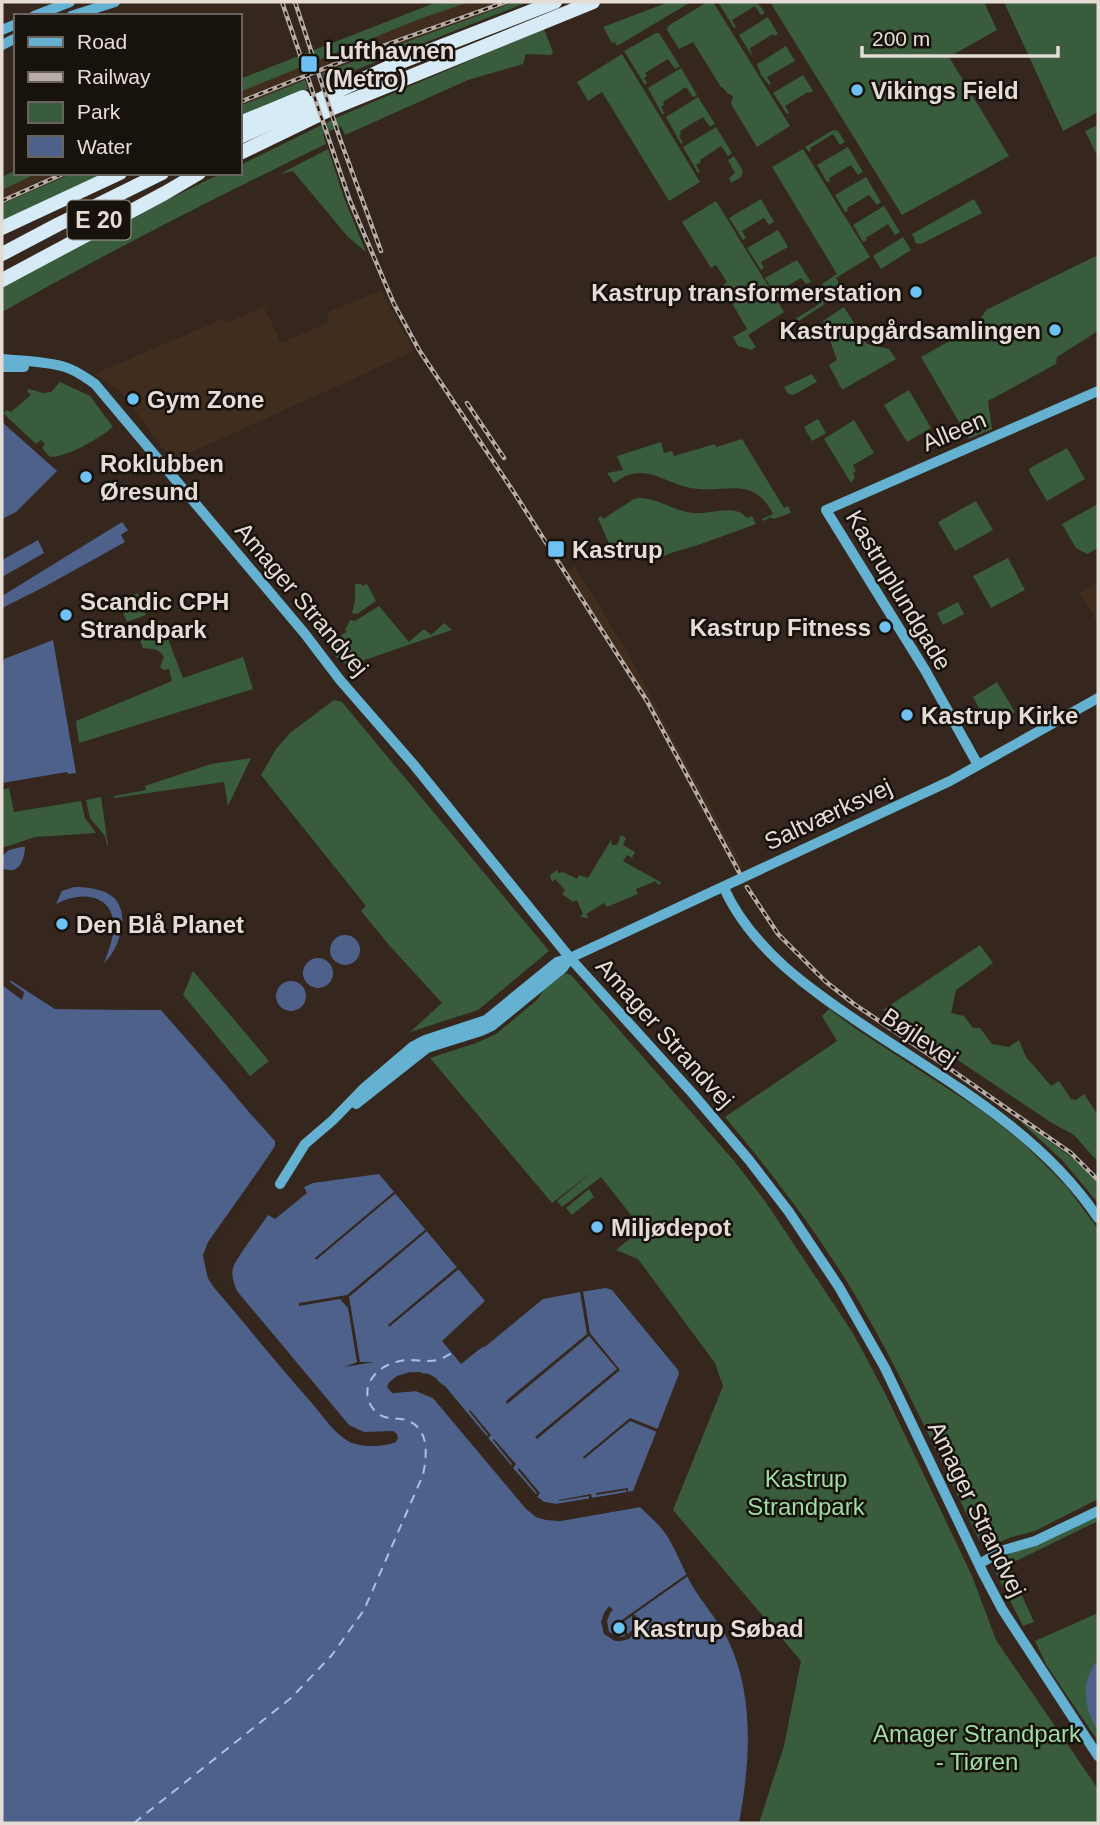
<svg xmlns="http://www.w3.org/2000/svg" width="1100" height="1825" font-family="Helvetica,sans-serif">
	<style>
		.built { fill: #402d1e }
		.green { fill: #385c3c }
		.water { fill: #4d618b }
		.pier { fill: #35271d }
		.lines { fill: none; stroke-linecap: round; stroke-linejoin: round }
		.ferry { stroke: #a5c0f5; stroke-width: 2; stroke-dasharray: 9 7; stroke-linecap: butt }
		.secondary { stroke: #64b1d1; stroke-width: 10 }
		.highway { stroke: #d6ebf5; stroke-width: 14 }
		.rail-casing { stroke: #b8ada6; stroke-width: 4.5 }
		.rail { stroke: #18120d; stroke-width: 2; stroke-dasharray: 5; stroke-linecap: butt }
		.poi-dot { fill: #6dc2f3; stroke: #18120d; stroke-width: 2.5 }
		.labels { text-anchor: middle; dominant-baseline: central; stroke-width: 5; stroke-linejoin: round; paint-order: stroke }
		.shield { fill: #18120d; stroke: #a89f9a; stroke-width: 2 }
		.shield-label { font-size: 23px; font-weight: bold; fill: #e6dcd6 }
		.poi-label { font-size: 24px; font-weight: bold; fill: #e6dcd6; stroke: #18120d; text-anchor: start }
		.street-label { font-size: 24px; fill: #e6dcd6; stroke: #18120d }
		.park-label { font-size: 24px; fill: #9ddca4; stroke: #18120d }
	</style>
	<rect width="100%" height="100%" fill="#35271d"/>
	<path class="built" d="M469,2H515L322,73L318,60L417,20Z
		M301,67L305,80L240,106V92Z
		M38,173H73L2,204V190Z
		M381,290L414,351L172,461L122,393L94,374L223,319L226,323L264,307L281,343L330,322L326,313Z
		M575,567L625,648L743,867L736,870L641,695L565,573Z
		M1098,583V624L1080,593Z"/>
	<path class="green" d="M437,2H469L417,20L240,92V79Z
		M515,2H528L325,82L322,73Z
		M669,2H691L617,46L615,42L612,43L603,27Z
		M707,2H713L790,126L757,147L731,104L733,96L727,93L724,89L721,87L693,42L679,49L667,30L668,26Z
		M718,2H757L765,13L761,15L755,6L732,20L736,27L734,28Z
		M770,2H984L997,30L949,57L1009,156L902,215Z
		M1004,2H1098V112L1063,131Z
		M768,17L778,34L775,36L773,34L750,48L752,56L739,35Z
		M544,29L553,52L551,55L526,54L523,64L468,80L345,135L341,126L323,134L326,144C216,197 108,252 2,312V287L144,211L222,173H240V165L338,117Z
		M656,33H659L680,66L675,69L668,59L645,73L647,76L644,78L647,83L645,85L624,51Z
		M786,46L795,61L767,77L771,84L769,85L761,75L757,64Z
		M622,54L700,182L669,201L602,92L588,101L577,82Z
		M681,68L697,95L693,97L686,87L663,102L664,105L661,107L665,114H662L648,88Z
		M803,75L813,91L809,93L808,92L785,106L789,113L787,114L773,93Z
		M305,80L308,89L240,117V106Z
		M698,97L715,124L710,127L703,117L680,131L681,134L679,136L683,143L681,144L666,117Z
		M1098,125V157L1085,131Z
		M716,127L732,153L728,156L721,146L700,160L701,162L696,165L700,172L698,173L683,147Z
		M833,130L838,131L845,142L840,145L833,134L810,148L811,150L809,152L805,147Z
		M848,147L863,172L858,175L851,165L829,178L830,181L827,182L817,165Z
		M328,149L344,198L366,252L348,237L293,171L280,174Z
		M803,149L870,257L836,278L844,292L834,299L829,297L822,284L837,274L772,167Z
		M734,156L743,171L741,177L731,183L729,178L735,173L728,160Z
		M16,170V173H38L2,190V177Z
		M73,173H106L2,223V204Z
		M866,177L881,202L877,205L869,195L847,208L848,211L845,212L835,195Z
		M761,199L774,222L769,225L764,218L742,231L746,238L743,240L729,218Z
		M974,199L982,213L921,244L916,243L912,234Z
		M716,201L784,312L748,335L756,347L752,350L738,346L733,337L747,329L722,286L727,282L716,265L711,268L682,222Z
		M884,206L900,232L895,235L888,224L866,238L867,240L863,242L853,225Z
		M778,230L788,247L761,262L764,268L761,270L747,248Z
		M903,237L911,250L881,269L873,256Z
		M1098,255V331L1057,357L1056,364L988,401L992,429L969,439L921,357L976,326L986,310Z
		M797,260L811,282L806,284L801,278L779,291L781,296L778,299L765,278Z
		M817,292L825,304L794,324L793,323L796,321L795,319L818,305L812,295Z
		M844,307L867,344L889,349L896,359L842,390L829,365L837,360L823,321Z
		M812,374L817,382L793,395L788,394L784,387Z
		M60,382L90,396L113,427C98,439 70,456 50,457L42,448L45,444L41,440L36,444L4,414L6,410L11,412L31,395L27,391L29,389L43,393L51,392Z
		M909,390L931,428L907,442L884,405Z
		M818,419L826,433L812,441L804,427Z
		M854,420L874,453L853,465L856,471L853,473L855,477L851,483L824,439Z
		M742,439L784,508L788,506L791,513L773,519L771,517L763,521L762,519L773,514C753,474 725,494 691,488C662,483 645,460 614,483L607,473L623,470L617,456L661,442L664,453L672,451L674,456L715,444L716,447Z
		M1067,448L1085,479L1047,501L1029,471L1030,468Z
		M639,498C658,498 674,511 693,513C711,515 734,503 747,518L752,516L756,524L698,545L671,553L660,558L657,548L654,546L615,558L598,518L601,516L603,519L634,499Z
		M976,501L993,530L955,551L938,522Z
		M1098,504V548L1087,554L1076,548L1062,524Z
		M1008,558L1025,590L991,608L973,576Z
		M355,584H361L362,586L367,584L376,601L357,614L352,613L355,600Z
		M138,593L141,603L122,611L118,601Z
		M958,602L964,614L943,625L937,613Z
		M142,605L146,615L127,622L123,613Z
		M379,606L409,642L424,629L431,635L444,623L452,630L350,665L341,662L331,651L343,634L347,632L345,630L350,620L355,621Z
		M161,621L183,678L243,657L253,689L79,743L76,721L172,681L169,669L164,670L160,667L164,657C158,647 153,650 143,648L140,640L135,634Z
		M997,682L1015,712L992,724H988L973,697Z
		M334,700L342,702L549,951L478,1010L410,1032L442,1003L389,945L361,911L366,906L261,775L276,749L290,733Z
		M251,758L228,806L224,782L114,798V796L146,790L145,786L211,764Z
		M9,788L14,812L81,801L85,818L96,833L35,837L2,848V790Z
		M101,797L108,845L107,846L105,836L90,818L86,800Z
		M621,835L626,838L623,845L635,852L632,858L627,855L623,861L662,883L658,885L656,881L636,889L638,894L607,907L604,903L586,914L589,918L580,917L583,914L577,900L573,902L562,894L565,890L555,879L552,882L550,875L557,870L559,873L563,872L577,879L579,875L588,878L611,840L612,845H617Z
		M980,945L993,963L956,990L951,1013L964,1016L973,1028H980L992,1044L1009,1047L1019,1040L1026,1057L1051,1086L1059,1081L1071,1099L1076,1100L1084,1094L1098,1115V1162L1074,1135L1052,1123L883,1010Z
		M193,971L269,1061L250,1076L183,995Z
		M563,973L571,975L735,1162L765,1201L853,1333L886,1395L972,1576L996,1640L1098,1789V1823H759L784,1746L801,1661L673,1510L723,1386L715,1363L638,1259L616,1250L642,1229L601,1177L562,1207L557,1201L595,1170L552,1203L430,1058L476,1043L496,1034L537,1000L545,988Z
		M829,1009L856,1029L985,1113L1023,1143L1067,1187L1098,1229V1499L1035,1531L1012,1537L987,1547L980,1542C942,1464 906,1383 862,1307C823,1239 775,1177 725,1117L837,1041L822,1016Z
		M1021,1122H1024L1075,1160L1098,1182V1203L1063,1161Z
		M589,1189L594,1197L572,1215L566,1208Z
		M1098,1515V1521L1008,1565L1034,1622L1023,1626L992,1566L998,1561L1013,1552Z
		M1098,1613V1741L1047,1666L1035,1641Z"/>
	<path class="water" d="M2,422L57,471L16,512L2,519Z
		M122,522L128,530L121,535L125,542L44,587L2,608V596Z
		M38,540L44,553L2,577V560Z
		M53,640L76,773L68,774L67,772L2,783V668L4,659Z
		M21,847H25C25,855 22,868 13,870C11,871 4,869 2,869V856L9,850Z
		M74,887C87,887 107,889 116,900C130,918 118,950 104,963C109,950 116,932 113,918C106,891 76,893 56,904L62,891Z
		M330 950a15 15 0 1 1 30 0a15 15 0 1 1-30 0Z
		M303 973a15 15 0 1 1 30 0a15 15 0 1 1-30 0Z
		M2,975L55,1009L161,1010L181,1031L248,1111L275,1141V1146L203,1255L208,1278L213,1286C246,1325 277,1364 311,1402C322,1415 333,1432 348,1441C361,1448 382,1447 396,1442L398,1438L397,1434L393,1431L364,1432L349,1425L237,1291C234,1284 231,1275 233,1268C236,1258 261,1226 268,1215L275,1219L307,1193L304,1187L313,1183L379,1174L485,1301L442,1341L461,1364L481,1348L486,1346L543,1299L580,1292L606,1288L612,1290L678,1370L679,1374L633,1491L556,1504L544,1502L536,1496L445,1386L420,1372C407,1374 391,1375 387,1387L392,1393L416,1391L433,1398L536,1517L560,1521L640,1507C650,1517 662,1527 669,1539C677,1553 683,1568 690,1582C701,1602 718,1619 728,1640C755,1696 750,1764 739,1823H2Z
		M276 996a15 15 0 1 1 30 0a15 15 0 1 1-30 0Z
		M1098,1660V1731C1084,1710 1080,1680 1098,1660Z"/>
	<path class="pier" d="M2,971L56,1006L163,1007L184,1029L258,1116L256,1119L161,1010L55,1009L11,978L10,982L24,992L22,1000L2,985Z
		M277,1140L279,1144L278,1148L212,1244L207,1255L211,1276L216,1284L341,1431L351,1439L362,1442L387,1441L392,1444L362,1445L350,1442L339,1434L213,1286L208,1278L203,1255L208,1242L275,1147V1141Z
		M395,1191L396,1193L316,1260L315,1258Z
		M426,1229L427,1231L349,1297L360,1362H374L345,1367L357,1362L348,1308L340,1299L299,1306V1303L347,1295Z
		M457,1267L459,1269L389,1327L388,1325Z
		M583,1291L590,1333L620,1370L537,1439L535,1437L617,1369L589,1336L507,1404L506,1401L587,1334L580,1292Z
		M410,1372L429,1374L436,1378L487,1436L488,1435L469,1411L470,1410L491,1435L488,1438L511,1465L512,1464L493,1440L494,1439L516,1464L513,1468L536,1494L537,1493L518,1470L519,1468L540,1493L537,1497L544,1502L556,1504L589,1499V1496L559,1501V1500L591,1494L592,1498L627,1493L626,1490L596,1495V1493L628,1488V1496L557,1507L542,1505L533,1498L434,1381L419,1375H410L397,1381L393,1380L397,1376Z
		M406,1387L426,1390L435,1396L528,1507L537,1514L546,1517H559L640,1504L643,1505L640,1507L560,1521L546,1520L536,1517L526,1509L433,1398L416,1391L392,1393L398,1388Z
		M630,1418L658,1429L657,1432L630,1421L584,1459L583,1457Z
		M687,1574L688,1576L634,1614L635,1616L636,1615L638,1625L635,1633L629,1639L621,1641H615L604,1634L601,1622L604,1613L609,1606L613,1610L610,1613L607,1621L609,1632L621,1637L625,1636L623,1630L625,1629L628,1634L632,1630V1616L620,1624L619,1622Z"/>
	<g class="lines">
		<path class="ferry" d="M134,1823L291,1698L332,1655L364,1610L423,1475C427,1455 430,1428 406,1420C399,1418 392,1419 385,1417C372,1413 365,1399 368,1387C373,1369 393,1360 410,1360C419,1360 428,1362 437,1360C443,1359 447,1355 452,1353"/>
		<path class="secondary" d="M34,16L70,2
			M71,16L115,2
			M2,30L16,24
			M2,45L16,38
			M2,359C23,361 45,361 65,367C76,370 86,378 95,384L305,634L340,680L414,765L570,958L693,1094L749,1160L789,1212L839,1287L885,1368L983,1573L1002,1609L1098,1756
			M2,367H24
			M978,765L925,670L826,510L1098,391
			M724,888C752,950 811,990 866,1027C950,1083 1041,1133 1098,1218
			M356,1104L427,1048L481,1031L492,1026L563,968L570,958
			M280,1184L305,1144L333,1120L364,1088L412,1047L425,1040L486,1020L557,962L570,958L950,781L1098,698
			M979,1564L1004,1550L1035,1541L1098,1511"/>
		<path class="highway" d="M240,123L303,97
			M240,137L393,65L555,2
			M240,153L333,108L593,2
			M2,228L120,173
			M2,254L57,225L162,173
			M2,280L165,193L199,173"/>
		<defs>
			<path id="rail" d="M282,2L350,201L394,304L419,350L515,494L647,701L739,872
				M295,2L340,139L381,251
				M240,102L363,53L506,2
				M2,201L65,173
				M467,403L504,458
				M747,887L778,934L825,981L854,1004L943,1064L1071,1153L1098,1180"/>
		</defs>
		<use href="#rail" class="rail-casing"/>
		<use href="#rail" class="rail"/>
	</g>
	<g class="poi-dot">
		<rect x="300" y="55" width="18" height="18" rx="3.5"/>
		<circle cx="857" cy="90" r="7"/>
		<circle cx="916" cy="292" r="7"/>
		<circle cx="1055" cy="330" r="7"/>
		<circle cx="133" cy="399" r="7"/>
		<circle cx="86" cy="477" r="7"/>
		<rect x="547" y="540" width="18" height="18" rx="3.5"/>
		<circle cx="66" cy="615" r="7"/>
		<circle cx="885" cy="627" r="7"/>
		<circle cx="907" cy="715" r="7"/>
		<circle cx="62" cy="924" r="7"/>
		<circle cx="597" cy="1227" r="7"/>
		<circle cx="619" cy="1628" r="7"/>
	</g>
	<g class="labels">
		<rect class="shield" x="67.5" y="200.5" width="63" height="39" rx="5"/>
		<g class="shield-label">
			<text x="99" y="220">E 20</text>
		</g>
		<g class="poi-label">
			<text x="325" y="50">Lufthavnen<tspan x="325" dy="28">(Metro)</tspan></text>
			<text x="871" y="90">Vikings Field</text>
			<text x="902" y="292" text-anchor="end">Kastrup transformerstation</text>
			<text x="1041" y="330" text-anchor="end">Kastrupgårdsamlingen</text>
			<text x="147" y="399">Gym Zone</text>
			<text x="100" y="463">Roklubben<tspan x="100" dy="28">Øresund</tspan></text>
			<text x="572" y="549">Kastrup</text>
			<text x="80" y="601">Scandic CPH<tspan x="80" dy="28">Strandpark</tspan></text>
			<text x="871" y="627" text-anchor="end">Kastrup Fitness</text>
			<text x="921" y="715">Kastrup Kirke</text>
			<text x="76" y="924">Den Blå Planet</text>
			<text x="611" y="1227">Miljødepot</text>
			<text x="633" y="1628">Kastrup Søbad</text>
		</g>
		<g class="street-label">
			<text transform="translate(954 431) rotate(-23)">Alleen</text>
			<text transform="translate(899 590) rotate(59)">Kastruplundgade</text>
			<text transform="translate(302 599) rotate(50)">Amager Strandvej</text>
			<text transform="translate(828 814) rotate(-25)">Saltværksvej</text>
			<text transform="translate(665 1033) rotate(48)">Amager Strandvej</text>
			<text transform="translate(920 1037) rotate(34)">Bøjlevej</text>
			<text transform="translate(977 1509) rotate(64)">Amager Strandvej</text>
		</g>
		<g class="park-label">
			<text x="806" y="1478">Kastrup<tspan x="806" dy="28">Strandpark</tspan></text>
			<text x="977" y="1733">Amager Strandpark<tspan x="977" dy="28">- Tiøren</tspan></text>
		</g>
	</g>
	<rect width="1100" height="1825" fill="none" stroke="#e6dcd6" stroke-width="7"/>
	<rect x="14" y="14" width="228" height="161" fill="#18120d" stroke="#6a635d" stroke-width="2"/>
	<rect x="28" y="37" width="35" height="10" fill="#64b1d1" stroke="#6a635d" stroke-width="2"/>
	<text x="77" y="49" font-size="21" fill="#e6dcd6">Road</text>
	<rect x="28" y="72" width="35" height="10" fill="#b8ada6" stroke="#6a635d" stroke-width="2"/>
	<text x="77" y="84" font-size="21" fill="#e6dcd6">Railway</text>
	<rect x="28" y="102" width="35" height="21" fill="#385c3c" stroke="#6a635d" stroke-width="2"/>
	<text x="77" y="119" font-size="21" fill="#e6dcd6">Park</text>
	<rect x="28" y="136" width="35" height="21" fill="#4d618b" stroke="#6a635d" stroke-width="2"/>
	<text x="77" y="154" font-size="21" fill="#e6dcd6">Water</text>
	<path d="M862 46v10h196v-10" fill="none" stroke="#e6dcd6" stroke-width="3.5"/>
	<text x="872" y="46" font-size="21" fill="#e6dcd6" stroke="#18120d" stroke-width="5" paint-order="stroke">200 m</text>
</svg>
